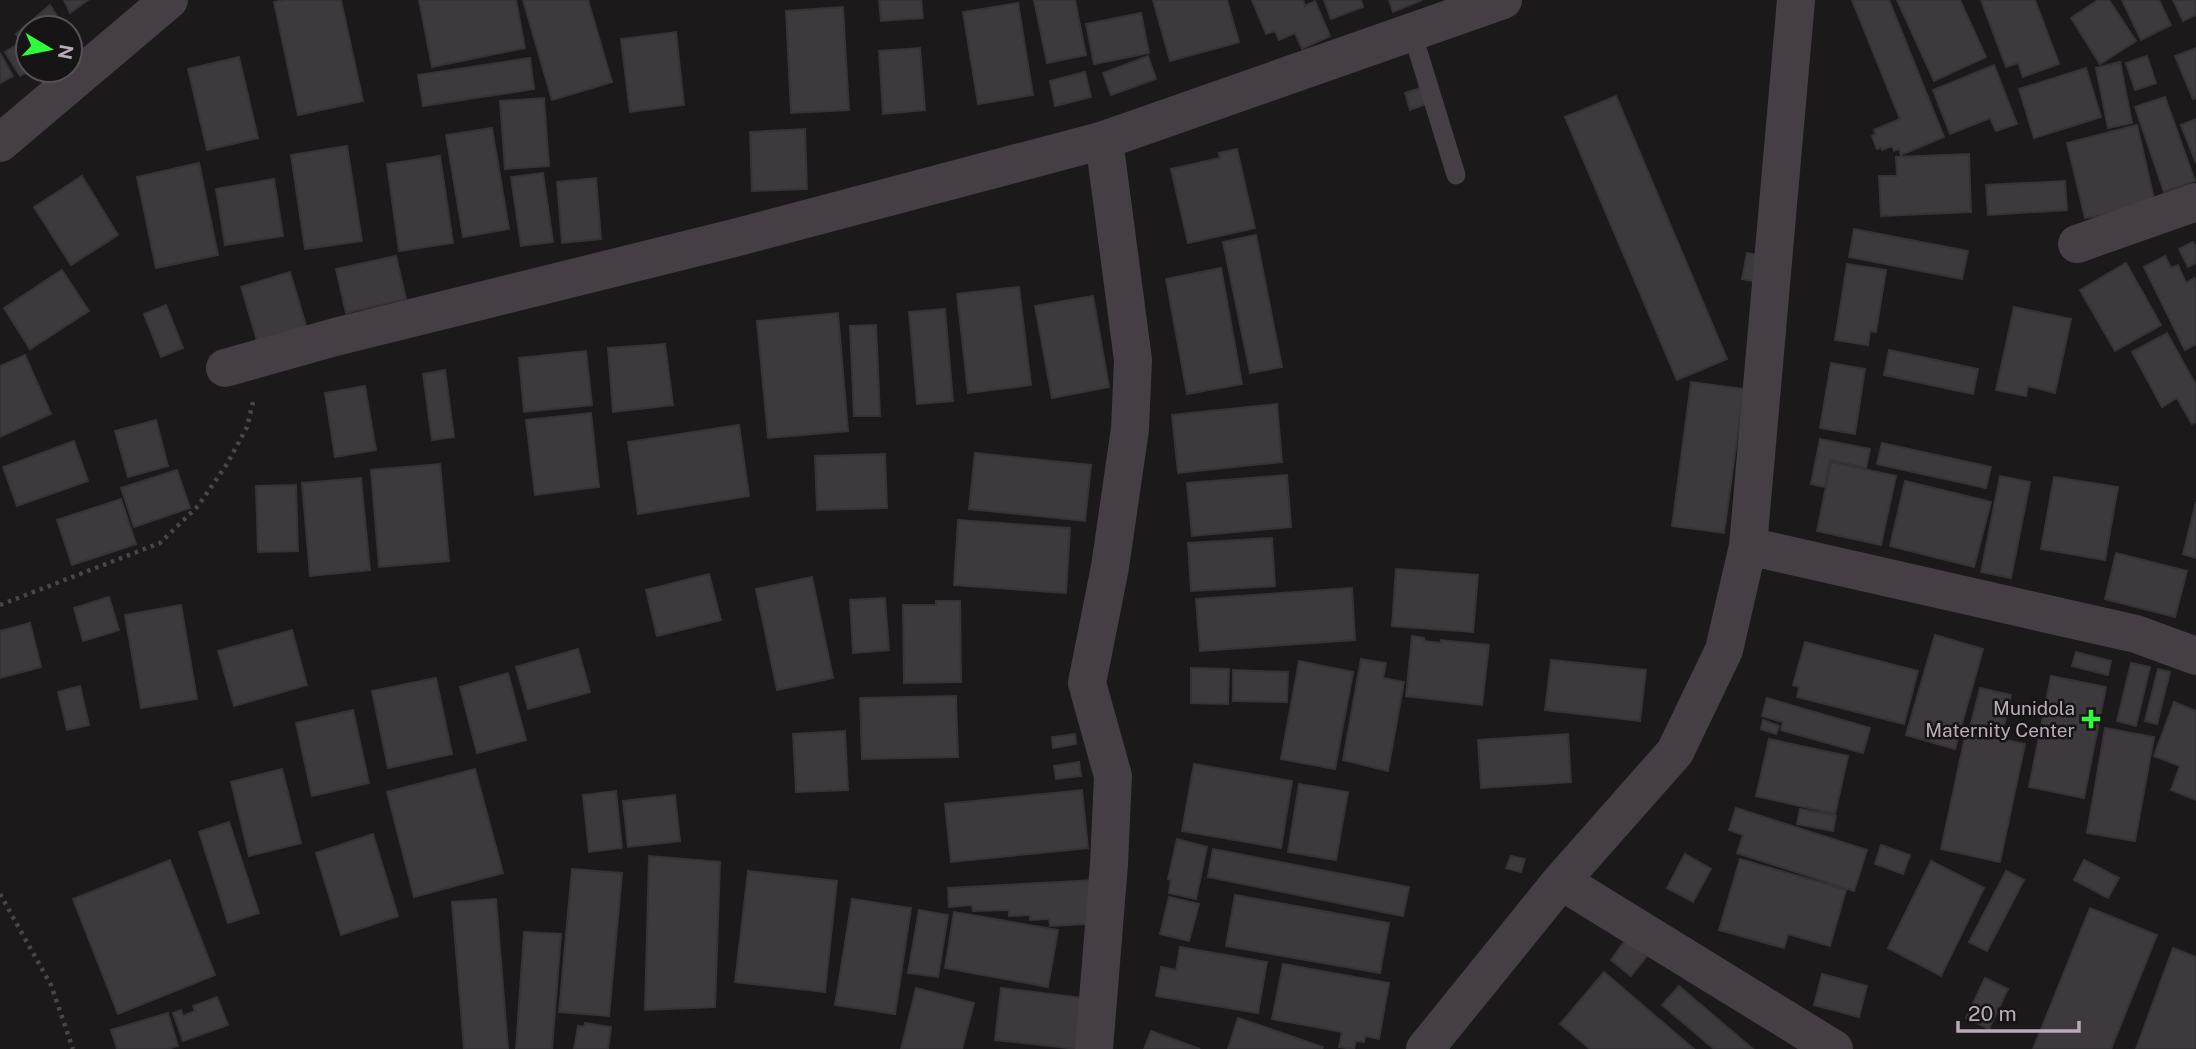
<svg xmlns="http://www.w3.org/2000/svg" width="2196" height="1049" font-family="'Public Sans',sans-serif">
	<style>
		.building { fill: #3d393c; stroke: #373235; stroke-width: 2 }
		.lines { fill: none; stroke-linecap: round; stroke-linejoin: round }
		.path { stroke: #4c434b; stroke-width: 4.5; stroke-dasharray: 3.5 5; stroke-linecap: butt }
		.service { stroke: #453e44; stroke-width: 19 }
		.minor { stroke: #453e44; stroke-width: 38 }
		.tertiary { stroke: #453e44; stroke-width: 38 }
		.poi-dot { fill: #2ffd3c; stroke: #161415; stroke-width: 2.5 }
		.labels { text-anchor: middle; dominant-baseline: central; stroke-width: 5; stroke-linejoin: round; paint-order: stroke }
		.poi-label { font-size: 19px; fill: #bbaaba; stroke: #161415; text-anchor: end }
	</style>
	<rect width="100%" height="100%" fill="#1b191a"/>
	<path class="building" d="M64,0H88L70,13Z
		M285,0H341L363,101L298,115L274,2Z
		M419,0H516L525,48L432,67Z
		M523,0H588L612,82L552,100Z
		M879,0H921L923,18L881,21Z
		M1034,0H1075L1086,55L1047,63Z
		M1153,0H1227L1239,42L1170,61Z
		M1252,0H1303L1305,6L1315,1L1330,36L1302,49L1295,33L1279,40L1275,31L1266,34Z
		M1324,0H1361L1363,7L1331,19Z
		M1389,0H1422L1393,12Z
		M1852,0H1889L1944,137L1901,155L1899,149L1894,151L1892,146L1882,150L1881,147L1877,149L1872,136L1876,134L1874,130L1900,119Z
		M1897,0H1960L1986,57L1934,81Z
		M1981,0H2035L2059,64L2023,77L2018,63L2006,67Z
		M2098,0H2109L2136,41L2100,64L2071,18Z
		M2122,0H2159L2171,25L2141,40Z
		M2173,0H2196V15L2183,21Z
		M1018,3L1033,95L978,104L963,12Z
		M50,5L65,28H28V52L16,34Z
		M843,7L849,110L791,113L786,11Z
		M1141,13L1149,53L1094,64L1086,24Z
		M676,32L684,105L630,112L621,39Z
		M18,44L28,62V70H31L20,76L5,52Z
		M920,48L925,110L883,114L879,51Z
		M2196,48V98L2193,99L2175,56Z
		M0,53L13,76L0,83Z
		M1148,56L1156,79L1111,95L1103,73Z
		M2147,56L2156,83L2135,90L2126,63Z
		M239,57L258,138L207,150L188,69Z
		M530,58L534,89L423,106L418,75Z
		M2120,62L2132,123L2108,128L2096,68Z
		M1994,65L2017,124L1996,131L1990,118L1950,134L1933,90Z
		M2086,68L2101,117L2034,138L2019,89Z
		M1085,72L1091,97L1055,106L1050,81Z
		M1427,86L1432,102L1410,110L1405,93Z
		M1616,96L1727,359L1677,380L1565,117Z
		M2165,97L2195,181L2164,192L2135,107Z
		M544,98L549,166L505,169L500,101Z
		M2196,119V163L2181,125Z
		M2137,125L2156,207L2085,218L2067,143Z
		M492,128L509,229L463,237L446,135Z
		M805,129L807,189L752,191L750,132Z
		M347,146L362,241L305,249L291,155Z
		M1237,149L1255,228L1188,243L1171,169L1220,158L1219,153Z
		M1969,154L1971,212L1881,216L1879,176H1897L1896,157Z
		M440,156L453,243L399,251L387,164Z
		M199,163L218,255L156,268L137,177Z
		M543,173L553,242L521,246L511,177Z
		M82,176L118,235L71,265L34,207Z
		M596,178L601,239L562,243L557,182Z
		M274,179L283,236L225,245L216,189Z
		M2065,181L2067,210L1988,215L1986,185Z
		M1854,229L1968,251L1962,279L1849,257Z
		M1256,235L1282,367L1250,373L1223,242Z
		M2193,242L2196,247V263L2188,267L2179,249Z
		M1747,253L1762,256L1758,282L1742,279Z
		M396,256L406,299L346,313L336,269Z
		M2165,256L2171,268L2178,265L2186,283L2194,278L2196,283V344L2185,350L2144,267Z
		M2126,263L2161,325L2115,351L2080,290Z
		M1847,264L1886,270L1876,332L1870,331L1868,345L1835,340Z
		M1221,268L1242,384L1187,394L1166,279Z
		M62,270L89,311L30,349L4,308Z
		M290,272L308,332L259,347L241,287Z
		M1019,287L1031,385L968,393L957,294Z
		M1093,296L1109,387L1052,398L1035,306Z
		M166,305L183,348L161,357L144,314Z
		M2014,307L2071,319L2055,393L2028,386L2026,396L1996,390Z
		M945,309L953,401L917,404L909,312Z
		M838,313L848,431L768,438L757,321Z
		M876,325L880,416H854L850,326Z
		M2167,333L2196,385V422L2192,424L2177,398L2162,407L2132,352Z
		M665,344L673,405L613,412L608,348Z
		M1889,350L1978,369L1973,394L1884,375Z
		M586,351L592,405L524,412L519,358Z
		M25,355L51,414L0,437V366Z
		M1831,363L1865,369L1855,434L1820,428Z
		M445,370L454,437L432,440L423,374Z
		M1691,382L1744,389L1724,533L1672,526Z
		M365,386L376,450L335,457L325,393Z
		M1277,404L1282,462L1178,473L1172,415Z
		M591,413L599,487L535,495L526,420Z
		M156,420L168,466L128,477L115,431Z
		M739,425L749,496L638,514L628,442Z
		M1820,439L1870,449L1866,468L1830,460L1825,487L1811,484Z
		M74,441L88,481L17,506L3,467Z
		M1882,443L1991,467L1986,488L1877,464Z
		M975,453L1091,465L1085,521L969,509Z
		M885,454L887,508L817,510L815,456Z
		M1831,462L1896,476L1881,545L1817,531Z
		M440,464L449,561L379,567L371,470Z
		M177,470L190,508L134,527L121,488Z
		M1287,475L1291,527L1192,536L1187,483Z
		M2000,476L2030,482L2011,578L1981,572Z
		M2054,477L2118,487L2105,560L2041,549Z
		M361,478L370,570L310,576L302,483Z
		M1905,481L1991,502L1974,567L1890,546Z
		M296,485L298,551L258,552L256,486Z
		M121,499L136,544L72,565L57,520Z
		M2196,502V558L2183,554Z
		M958,520L1070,528L1066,593L954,585Z
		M1272,538L1275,586L1191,591L1188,543Z
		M2116,553L2187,571L2175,617L2105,599Z
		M1396,569L1478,575L1473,632L1392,626Z
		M709,574L721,620L657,636L646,590Z
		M812,577L833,678L777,690L756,589Z
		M1352,588L1355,640L1200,651L1196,599Z
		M109,597L119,630L83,641L74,608Z
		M885,598L889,650L853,653L850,600Z
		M936,601H960L961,682L904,683L903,605H936Z
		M181,605L197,699L141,708L125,615Z
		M30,623L41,667L0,678V631Z
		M292,630L307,685L234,706L218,651Z
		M1935,635L1983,649L1955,749L1906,735Z
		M1412,636L1424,638V641L1441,643V640L1489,645L1482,705L1406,696Z
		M1805,642L1918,671L1904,724L1797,697L1799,687L1793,685Z
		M578,649L590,692L528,709L516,667Z
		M2076,652L2111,661L2108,675L2072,666Z
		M1361,659L1386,663L1383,678L1404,682L1388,771L1343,760Z
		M1551,660L1646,670L1640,721L1545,710Z
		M1299,661L1353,672L1335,769L1281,759Z
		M2131,663L2150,667L2136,726L2117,721Z
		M1191,668L1229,669L1228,704L1191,703Z
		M2158,669L2170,672L2157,724L2145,721Z
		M1233,670L1288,672L1287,702L1233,701Z
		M508,673L526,740L477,753L460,687Z
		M2051,676L2106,687L2084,798L2029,787Z
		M436,678L452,754L388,768L372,691Z
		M80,686L89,725L67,730L58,692Z
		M1980,688L2011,695L2002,735L1970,727Z
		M956,696L958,757L862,759L860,698Z
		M1767,698L1870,728L1863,753L1781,730L1783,722L1762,716Z
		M2174,702L2196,711V800L2171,790L2180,766L2154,756Z
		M353,710L369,783L312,796L296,723Z
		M1763,720L1779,726L1776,734L1761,729Z
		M2105,728L2154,737L2135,841L2087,833Z
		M845,731L848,790L796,792L793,734Z
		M1966,732L2025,744L2000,862L1941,849Z
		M1075,734L1076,744L1053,748L1052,737Z
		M1568,734L1571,782L1481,788L1478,740Z
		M1769,739L1848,756L1835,814L1756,796Z
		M1079,762L1081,776L1056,779L1054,766Z
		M1194,764L1292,781L1281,848L1182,831Z
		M282,769L301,843L249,856L231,782Z
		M475,769L503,873L414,897L387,792Z
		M1299,784L1348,792L1336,860L1288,852Z
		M1082,790L1088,848L951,862L945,804Z
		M616,791L622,848L589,852L583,795Z
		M675,795L680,841L628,847L623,801Z
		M1736,808L1867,850L1854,891L1737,853L1743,835L1729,830Z
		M1800,809L1836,816L1833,831L1797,824Z
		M229,822L259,913L228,923L199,832Z
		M373,834L398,916L341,935L316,853Z
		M1177,839L1207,847L1196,899L1169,893L1171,880L1168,879Z
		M1881,845L1910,855L1903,874L1875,864Z
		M1213,849L1409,887L1403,916L1208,877Z
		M1685,854L1711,869L1693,902L1667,888Z
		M649,856L720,862L715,1007L645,1010Z
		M1511,856L1525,859L1521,872L1506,868Z
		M1740,859L1846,890L1830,946L1788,934L1784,948L1719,930Z
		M170,860L215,975L118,1014L73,899Z
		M2084,860L2119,878L2108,898L2074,880Z
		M1931,861L1984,888L1941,976L1888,948Z
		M572,869L622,873L609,1016L559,1012Z
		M748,871L837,881L825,992L735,982Z
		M2006,871L2024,880L1987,951L1969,942Z
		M1095,880L1087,924L1050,926L1049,919L1030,920V915L1009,916V910L973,911L972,905L949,907L948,888Z
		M1235,895L1389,923L1380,973L1226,946Z
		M1169,897L1199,904L1189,941L1160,934Z
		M496,899L508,1049H464L452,902Z
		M852,899L911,908L895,1014L835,1005Z
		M2090,908L2157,935L2111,1049H2033Z
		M919,910L948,915L938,977L908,973Z
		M954,912L1058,930L1048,987L945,968Z
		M524,932L561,934L552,1049H516Z
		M1626,939L1647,956L1631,976L1611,960Z
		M1180,947L1267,962L1258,1013L1156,996L1161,967L1176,970Z
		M2173,948L2196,957V1049H2136Z
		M1283,964L1389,983L1379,1039L1365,1036L1364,1042L1356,1041L1354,1049L1339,1047L1342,1032L1272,1019Z
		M1604,972L1694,1049H1590L1560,1024Z
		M1822,974L1867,986L1859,1017L1814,1005Z
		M1985,978L2008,989L1989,1029L1966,1018Z
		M1679,986L1753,1049H1714L1662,1005Z
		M916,988L974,1003L962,1049H901Z
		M1001,988L1083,998L1077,1049L995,1040Z
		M217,997L228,1025L183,1041L173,1013L181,1010L183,1016L195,1011L193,1006Z
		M168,1013L178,1046L167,1049H117L111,1030Z
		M1238,1018L1323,1047L1322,1049H1228Z
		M585,1023L611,1027L608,1049H574L578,1026L584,1027Z
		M1151,1031L1200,1049H1144Z"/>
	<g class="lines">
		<path class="path" d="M0,605L160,543L198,506L227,464L247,427L253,402
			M0,894L51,985L73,1049"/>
		<path class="service" d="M1412,32L1456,175"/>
		<path class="minor" d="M2077,244L2196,202
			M225,368L335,337L734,238L1104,140L1503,0
			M1748,546L2136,634L2196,656
			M1561,881L1834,1049
			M1094,1049L1109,864L1113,776L1087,683L1110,567L1130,429L1133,360L1104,140
			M1425,1049L1561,881L1675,752L1724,650L1748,546L1796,0"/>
		<path class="tertiary" d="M0,143L169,0"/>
	</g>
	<path class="poi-dot" d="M2087.5 708.5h7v7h7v7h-7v7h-7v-7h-7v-7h7z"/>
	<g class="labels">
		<g class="poi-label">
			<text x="2075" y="708">Munidola<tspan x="2075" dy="22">Maternity Center</tspan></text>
		</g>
	</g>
	<g transform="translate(49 49) rotate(100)"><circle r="33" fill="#161415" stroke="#585057" stroke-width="2"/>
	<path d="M0-5L12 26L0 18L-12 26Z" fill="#2ffd3c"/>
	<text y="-10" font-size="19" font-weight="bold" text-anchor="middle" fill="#bbaaba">N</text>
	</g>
	<path d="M1958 1021v10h121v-10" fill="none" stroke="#bbaaba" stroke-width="3.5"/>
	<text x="1968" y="1021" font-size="21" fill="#bbaaba" stroke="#161415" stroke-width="5" paint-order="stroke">20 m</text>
</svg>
